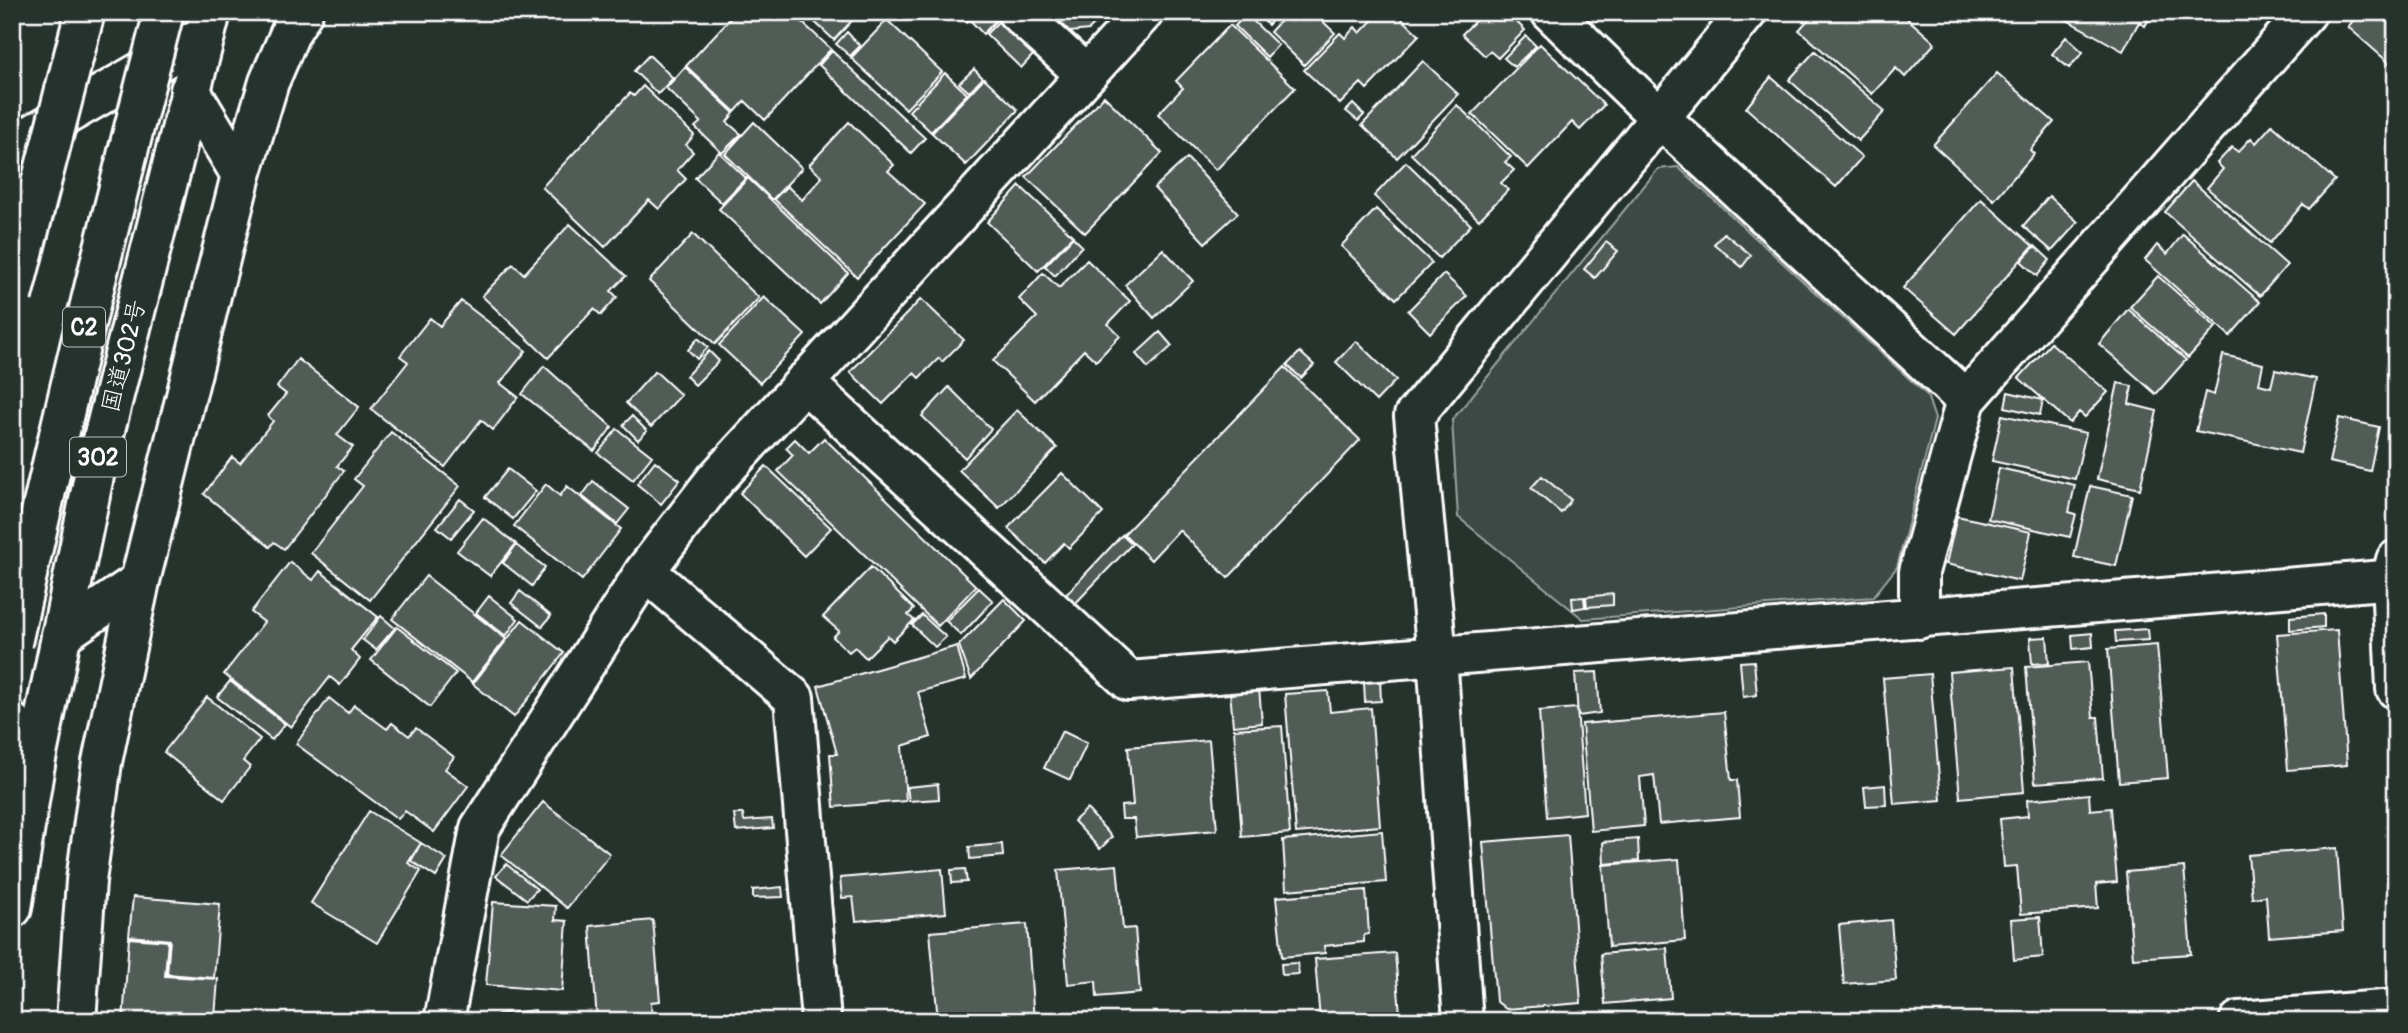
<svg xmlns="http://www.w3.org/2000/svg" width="2408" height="1033" font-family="Pangolin,'Klee One',sans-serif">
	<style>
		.green { fill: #3e4944; stroke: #9ea4a2; stroke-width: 2 }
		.building { fill: #515c57; stroke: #fff; stroke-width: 2 }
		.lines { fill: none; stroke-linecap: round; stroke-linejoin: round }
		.street-casing { stroke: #fff; stroke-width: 44 }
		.secondary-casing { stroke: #fff; stroke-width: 44 }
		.primary-casing { stroke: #fff; stroke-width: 44 }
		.highway-casing { stroke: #fff; stroke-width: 44 }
		.street { stroke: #26332d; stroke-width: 38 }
		.secondary { stroke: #26332d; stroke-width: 38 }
		.primary { stroke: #26332d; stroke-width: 38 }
		.highway { stroke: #26332d; stroke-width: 38 }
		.highway-bridge-casing { stroke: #fff; stroke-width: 44; stroke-linecap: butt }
		.highway-bridge { stroke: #26332d; stroke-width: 38 }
		.labels { text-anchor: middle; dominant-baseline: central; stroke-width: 7; stroke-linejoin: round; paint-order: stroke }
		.shield { fill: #26332d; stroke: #bec2c0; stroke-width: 2 }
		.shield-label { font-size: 23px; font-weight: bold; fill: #fff }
		.street-label { font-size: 24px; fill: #fff; stroke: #26332d }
	</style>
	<rect width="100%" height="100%" fill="#26332d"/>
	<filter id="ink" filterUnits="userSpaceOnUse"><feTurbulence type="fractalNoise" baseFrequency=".0143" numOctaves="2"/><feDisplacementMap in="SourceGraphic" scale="14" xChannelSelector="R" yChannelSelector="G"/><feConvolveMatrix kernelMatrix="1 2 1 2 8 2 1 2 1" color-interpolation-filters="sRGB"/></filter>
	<g filter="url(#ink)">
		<path class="green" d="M1678,167L1927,395L1935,419L1897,567L1873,597L1583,619L1458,517L1452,420L1658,169Z"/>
		<path class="building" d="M736,12H791L831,49L765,120L745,101L735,112L686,66Z
			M804,12H860L834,40Z
			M956,12H975L966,22Z
			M978,12H992L998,18L983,34L970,20Z
			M1051,12H1107L1089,30L1070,32Z
			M1255,12H1280L1268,25Z
			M1288,12H1313L1335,33L1304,65L1270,32Z
			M1380,12H1395L1419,35L1367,89L1361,83L1340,104L1304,70L1340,33L1345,38L1355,27L1360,33Z
			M1484,12H1506L1525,30L1498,58L1490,51L1485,56L1462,34Z
			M1815,12H1900L1935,43L1905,77L1896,68L1872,94L1799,30Z
			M2059,12H2153L2145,26L2139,22L2123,51L2058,15Z
			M2360,12H2396V69L2348,27Z
			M1246,14L1278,45L1267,57L1235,26Z
			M887,20L942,72L906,109L851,58Z
			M999,21L1034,54L1021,68L986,34Z
			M1230,25L1295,88L1216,170L1158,114L1183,88L1176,81Z
			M847,32L860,46L850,56L836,44Z
			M1526,36L1536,46L1514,67L1504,58Z
			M2066,37L2083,52L2069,68L2052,54Z
			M1540,44L1604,105L1580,130L1572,122L1528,168L1472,114Z
			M832,51L925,138L911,153L819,65Z
			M1815,51L1885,111L1858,141L1789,80Z
			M649,55L673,78L658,94L634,71Z
			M1423,61L1458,94L1397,158L1362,125Z
			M685,67L734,113L727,122L741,134L722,153L695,127L701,122L666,88Z
			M974,69L983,78L969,92L959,83Z
			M945,73L967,94L931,132L909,111Z
			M1997,73L2054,122L2030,150L2034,154L1994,200L1933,145Z
			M1771,77L1862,157L1836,187L1746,108Z
			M984,78L1018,110L966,165L932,133Z
			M643,86L694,135L686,145L693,152L677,170L686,179L659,209L649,200L605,247L542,187L630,93L634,96Z
			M1104,96L1162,153L1085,233L1026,177Z
			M1353,104L1364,115L1358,121L1346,111Z
			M1457,105L1511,157L1505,162L1514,170L1501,183L1508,190L1479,220L1411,154Z
			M754,122L802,168L772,200L725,154Z
			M849,122L894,165L888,171L925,204L857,277L774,199L787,186L802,200L822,177L809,165Z
			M2272,125L2335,180L2309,209L2303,204L2270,243L2207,188L2223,169L2217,163L2232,147L2238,152L2251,138L2256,143Z
			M719,152L746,178L722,203L695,178Z
			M1187,158L1238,213L1205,243L1154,188Z
			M1406,162L1471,225L1439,258L1374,196Z
			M748,178L848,273L820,304L719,209Z
			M2192,181L2287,265L2260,296L2165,212Z
			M1020,186L1073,236L1038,271L987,222Z
			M2049,196L2078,222L2052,251L2023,226Z
			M1981,199L2033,246L1956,334L1903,288Z
			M1376,209L1432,263L1396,299L1341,246Z
			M570,224L626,276L611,291L617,297L601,315L594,309L548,358L482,296L513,264L524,274Z
			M1724,233L1751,255L1742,267L1714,244Z
			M693,234L759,298L715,344L649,281Z
			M2183,234L2260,302L2230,336L2145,260L2157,245L2167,254Z
			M1073,237L1082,246L1055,276L1045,266Z
			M1606,242L1618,251L1595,278L1584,269Z
			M2035,246L2050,260L2037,276L2021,261Z
			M1163,249L1193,281L1154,318L1125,285Z
			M1087,260L1130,301L1108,324L1120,336L1096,361L1084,350L1035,401L993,361L1037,317L1019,299L1043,273L1059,288Z
			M1444,274L1467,296L1430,333L1408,311Z
			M2158,276L2216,327L2188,358L2130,307Z
			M764,297L805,335L760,383L719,345Z
			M921,299L964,340L942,362L939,358L919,378L914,373L883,404L850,372Z
			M461,301L526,351L500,383L518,397L493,430L481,420L445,467L371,409L408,362L400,356L430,318L440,326Z
			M2128,309L2186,360L2156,394L2099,344Z
			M1160,332L1172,346L1148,368L1136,354Z
			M698,338L708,347L697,359L688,350Z
			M1356,341L1396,380L1376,401L1336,362Z
			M2051,343L2108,392L2085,417L2079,412L2070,423L2019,378Z
			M709,351L719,361L695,385L686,376Z
			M1300,352L1314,365L1301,378L1287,365Z
			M2223,355L2263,364L2259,384L2271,387L2275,370L2316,379L2300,453L2196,431L2205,392L2214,395Z
			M298,359L359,407L337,435L353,447L337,466L344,471L284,549L274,542L270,547L204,494L232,457L240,463L273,421L268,416L286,394L277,387Z
			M544,366L612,427L594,451L522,394Z
			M1285,367L1360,440L1228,578L1179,530L1151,560L1124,534Z
			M655,371L681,395L651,427L626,403Z
			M2118,383L2132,386L2129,404L2157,411L2140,489L2097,479Z
			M949,387L991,429L965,458L922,416Z
			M2008,392L2043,400L2040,415L2005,407Z
			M1017,410L1057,448L999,508L959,470Z
			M2002,415L2086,433L2075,479L1992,461Z
			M632,416L647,431L638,440L623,425Z
			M2339,418L2379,427L2370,471L2329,462Z
			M617,429L652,456L633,480L598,453Z
			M391,432L460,486L370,600L311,553L363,486L354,479Z
			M824,438L976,586L938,626L778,471L793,455L786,448L795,439L809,453Z
			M655,461L680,480L661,504L637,484Z
			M766,466L831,528L804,556L740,493Z
			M1999,468L2075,485L2069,512L2076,514L2070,537L1988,519Z
			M508,469L536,491L513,519L485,497Z
			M1062,473L1103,513L1069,548L1064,543L1045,563L1008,528Z
			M1542,476L1571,500L1561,513L1531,488Z
			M593,481L629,509L617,524L582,496Z
			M546,484L560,496L567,486L621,529L582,580L514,526Z
			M2090,486L2132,495L2116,566L2074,557Z
			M460,499L474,510L451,538L437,527Z
			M1957,516L2031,532L2020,581L1946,564Z
			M483,518L516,544L490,576L457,551Z
			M1122,535L1132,544L1071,608L1062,599Z
			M516,545L545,567L532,586L503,563Z
			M290,562L313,580L320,571L378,617L351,650L360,659L340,685L330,677L291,727L224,674L264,622L251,612Z
			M871,567L914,609L908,615L914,620L893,641L888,636L866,658L855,647L849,652L833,637L839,631L823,617Z
			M426,576L506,639L472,682L392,619Z
			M979,588L993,601L961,635L946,621Z
			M520,591L551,616L542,627L511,603Z
			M1613,594V605L1587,607L1586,597Z
			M489,596L518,619L506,636L476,613Z
			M1584,597L1585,607L1573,609L1572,598Z
			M1004,599L1026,621L971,679L959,645Z
			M2324,614V627L2290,630V617Z
			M922,615L946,637L935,647L912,625Z
			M381,616L395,628L376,650L363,640Z
			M522,620L564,653L514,717L473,684Z
			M397,627L456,673L430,707L371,660Z
			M2148,629L2149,640L2116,642L2115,631Z
			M2337,630L2347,765L2288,770L2277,634Z
			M2092,633L2093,647L2073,649L2072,635Z
			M2047,637L2049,663L2032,664L2030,638Z
			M2157,645L2168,778L2119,782L2108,649Z
			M957,646L966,679L918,692L931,737L902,746L906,801L834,807L830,754H837L818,686Z
			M1754,661L1757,695L1743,697L1740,662Z
			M2088,662L2093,717H2098L2103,778L2035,783L2026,667Z
			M2014,667L2024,792L1960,798L1949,672Z
			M1597,672L1600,713L1578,716L1575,673Z
			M1930,674L1941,800L1894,804L1883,678Z
			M1380,680L1381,701L1365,702L1364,681Z
			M230,681L285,724L272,740L217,697Z
			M1259,688L1262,723L1233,726L1230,690Z
			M1328,691L1330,712L1371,708L1380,826L1296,833L1285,694Z
			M207,697L260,739L243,761L250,767L224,800L164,752Z
			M329,698L348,713L354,705L387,729L392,723L409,736L416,728L454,757L445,769L468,786L434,832L405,811L398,819L296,744Z
			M1577,708L1585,813L1547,817L1539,711Z
			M1724,712L1731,780H1737L1740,817L1659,824L1654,775L1640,777L1644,826L1591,831L1582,724Z
			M1282,726L1290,833L1242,837L1234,729Z
			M1062,731L1087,743L1070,780L1044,768Z
			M1209,740L1217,830L1136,837L1134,819H1122L1121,806L1133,805L1128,747Z
			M938,784L939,799L909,801L907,787Z
			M1885,785L1886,805L1866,806L1864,787Z
			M2089,794L2090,810L2111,808L2117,882L2096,884L2098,908L2021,914L2017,866L2004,867L2000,819L2028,816L2027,800Z
			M543,802L610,854L567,908L501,855Z
			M1087,809L1112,837L1100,849L1074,821Z
			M369,811L421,843L408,863L421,871L377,943L311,903Z
			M734,814H743L744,821L772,819L773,828L736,831Z
			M1382,831L1386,882L1286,890L1283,840Z
			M1568,835L1581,1003L1506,1009L1496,1001L1483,842Z
			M1638,839L1639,861L1604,864L1603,842Z
			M421,843L447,859L436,877L411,861Z
			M1002,844L1003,856L970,859L969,847Z
			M2337,848L2343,931L2269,937L2266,896L2252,898L2248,855Z
			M1679,859L1685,940L1609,947L1603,865Z
			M506,864L537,889L527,900L496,876Z
			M1117,865L1123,929L1135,928L1140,993L1097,997L1096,981L1068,984L1058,870Z
			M2184,867L2191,954L2133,958L2126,872Z
			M942,869L946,913L856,921L853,897L842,898L840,878Z
			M965,869L967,882L952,883L951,870Z
			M782,887L783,897L753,898V890Z
			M1366,890L1369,934L1364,935V942L1324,946L1325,953L1282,957L1276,897Z
			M133,897L220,904L214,978L167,974L170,940L129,936Z
			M493,902L556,906L555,920L567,921L562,991L486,985Z
			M2040,917L2043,957L2014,960L2011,919Z
			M653,920L660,1001L651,1002L652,1021H597L590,926Z
			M1891,920L1896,980L1844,984L1839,925Z
			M1027,924L1034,1021H938L930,932Z
			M129,938L168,941L165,976L218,979L215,1017L201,1015L200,1021H123Z
			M1667,948L1671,998L1605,1004L1601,954Z
			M1395,953L1400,1014L1320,1021L1315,959Z
			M1297,963L1299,974L1282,975L1281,964Z
			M535,1010L536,1021H498V1014Z"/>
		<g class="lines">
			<defs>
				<path id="street" d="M1017,12L1086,75
					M1551,12L1660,118L1966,400
					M190,90L241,175
					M12,146L205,35
					M804,382L1129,681L2396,579
					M645,571L794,698L821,1021
					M1919,619V572L1966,400L2307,12
					M61,635L140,581
					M12,723L35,764
					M76,1021L86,881L102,762L140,581L241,175L269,82L291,31L303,12
					M444,1021L480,828L645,571L716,479L1144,12"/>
				<path id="secondary" d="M2396,560L2391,579L2396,689
					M1463,1021L1437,656L1414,416L1747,12"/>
				<path id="primary" d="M2239,1021L2396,1009"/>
				<path id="highway" d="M12,908L35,764L96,466L211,12"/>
			</defs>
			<use href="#street" class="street-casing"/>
			<use href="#secondary" class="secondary-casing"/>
			<use href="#primary" class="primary-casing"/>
			<use href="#highway" class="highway-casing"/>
			<use href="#street" class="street"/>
			<use href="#secondary" class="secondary"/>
			<use href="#primary" class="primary"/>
			<use href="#highway" class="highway"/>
			<defs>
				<path id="highway-bridge" d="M12,296L85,12
					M12,643C58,431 109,222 164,12"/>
			</defs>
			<use href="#highway-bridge" class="highway-bridge-casing"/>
			<use href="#highway-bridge" class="highway-bridge"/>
		</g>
	</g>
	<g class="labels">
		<g class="shield">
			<rect x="63" y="307.5" width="42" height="39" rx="5"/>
			<rect x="70" y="437.5" width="56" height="39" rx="5"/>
		</g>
		<g class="shield-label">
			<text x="84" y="327">C2</text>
			<text x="98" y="457">302</text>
		</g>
		<g class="street-label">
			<text transform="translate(124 356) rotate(-76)">国道302号</text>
		</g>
	</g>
	<rect width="2408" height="1033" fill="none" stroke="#26332d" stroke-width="42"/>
	<rect x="21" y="21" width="2366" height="991" fill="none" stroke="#fff" stroke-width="2.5" filter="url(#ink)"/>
</svg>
